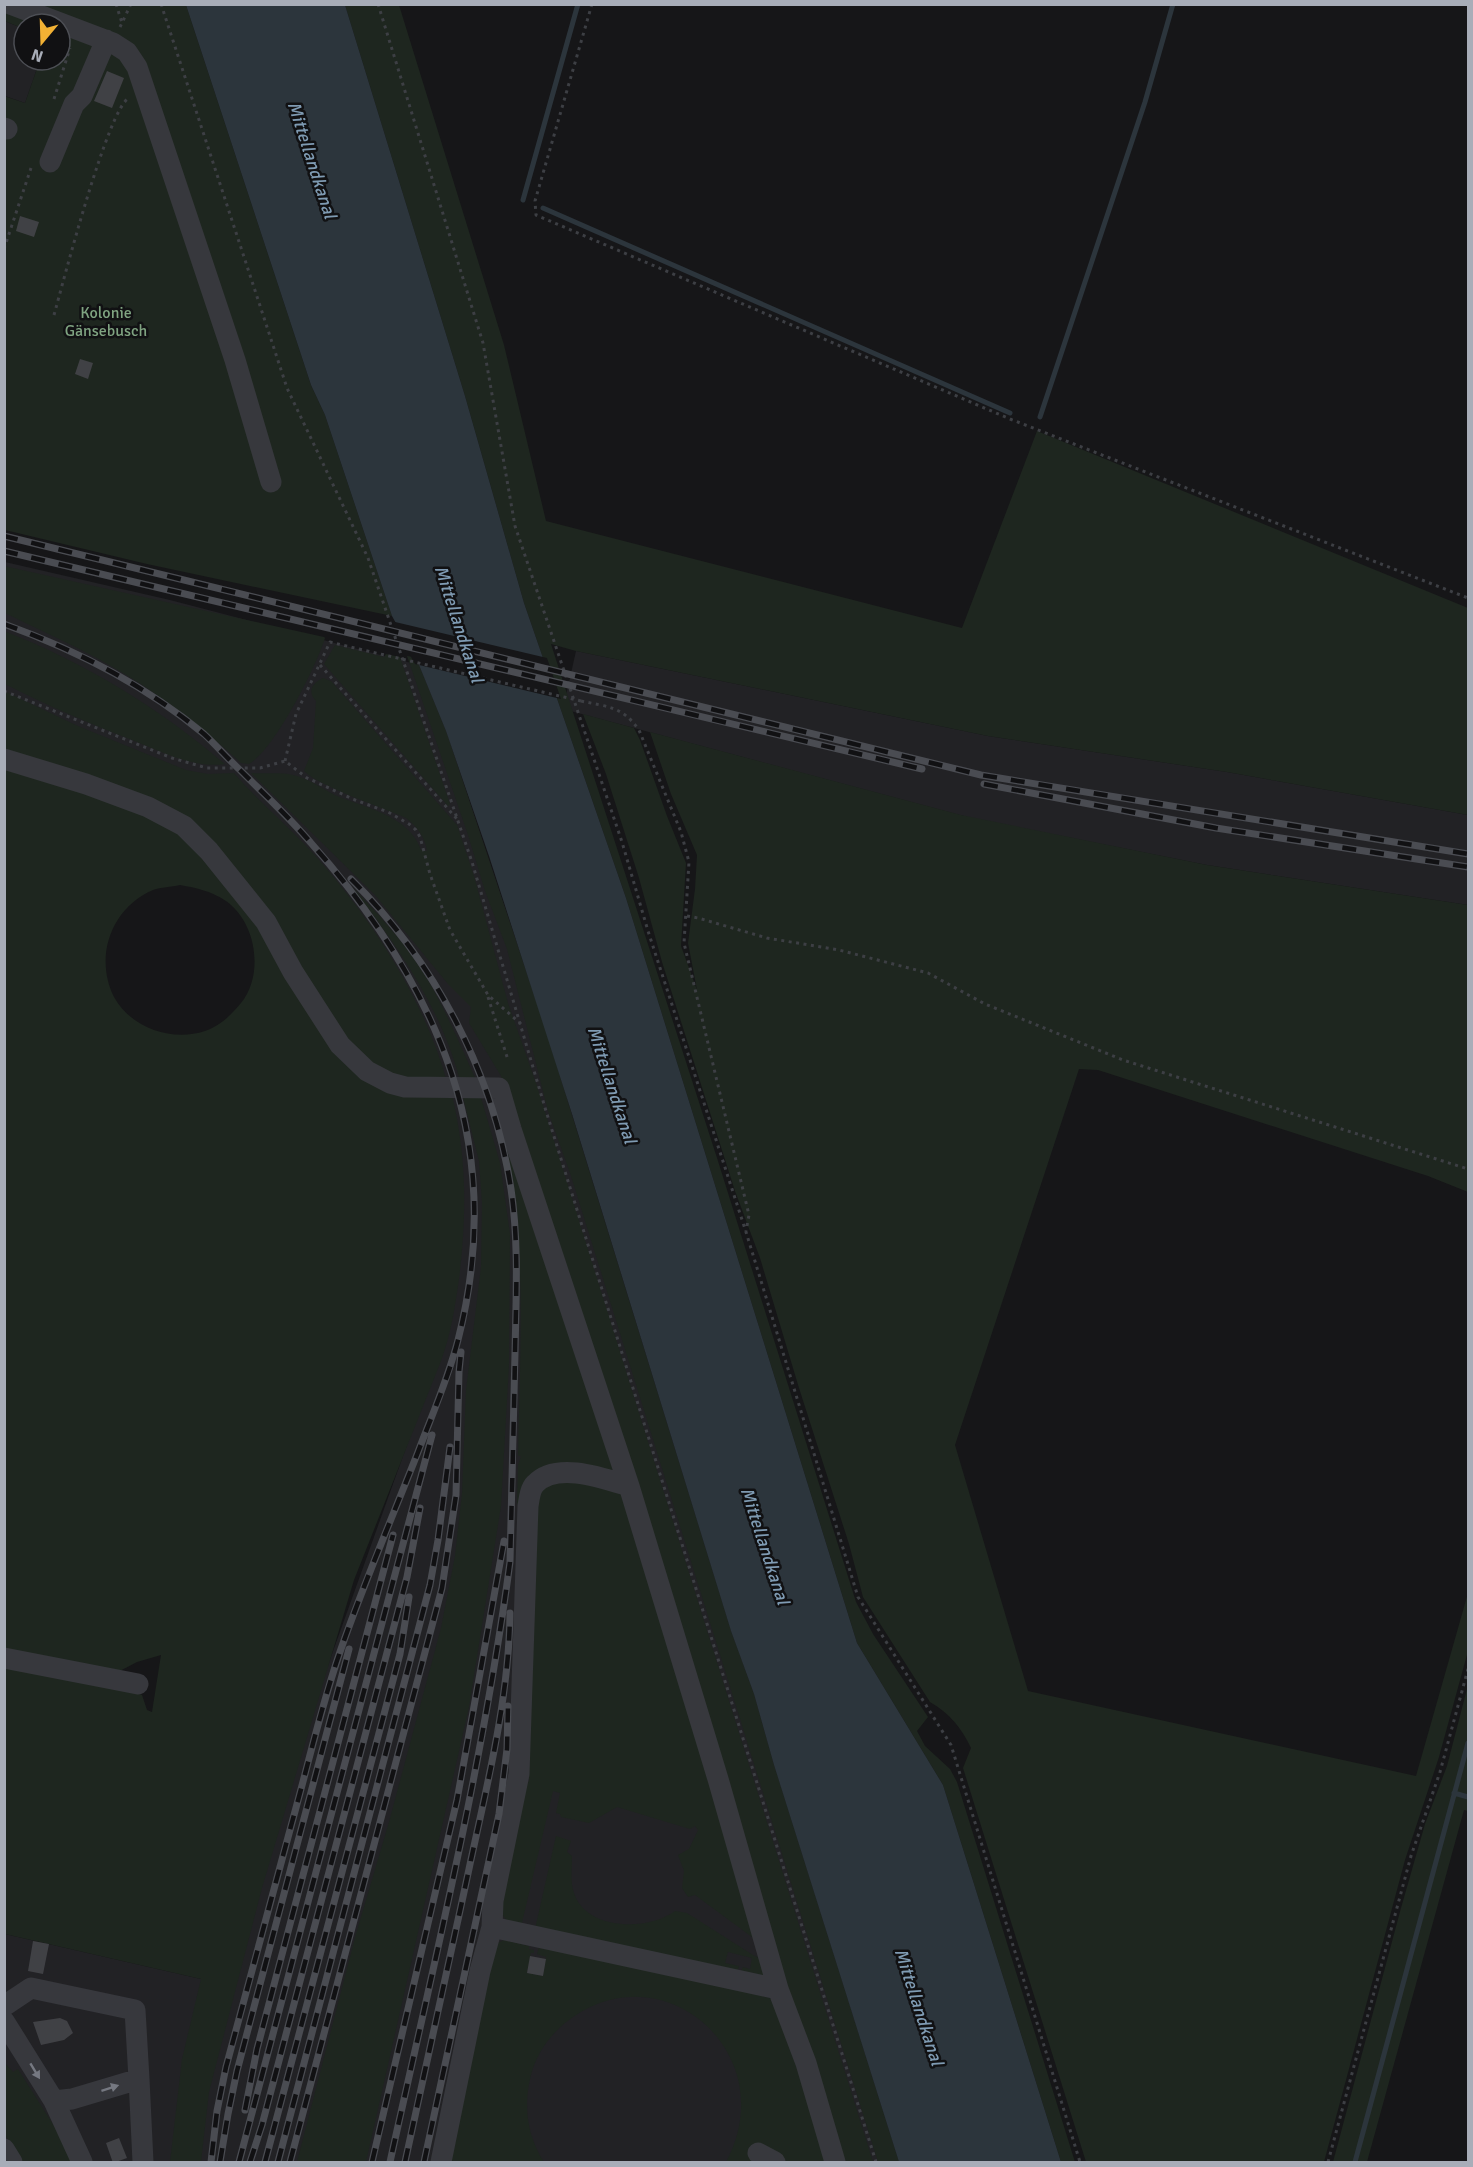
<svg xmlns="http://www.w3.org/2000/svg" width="1473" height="2167" font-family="Signika,sans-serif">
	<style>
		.built { fill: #222225 }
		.green { fill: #1e261f; fill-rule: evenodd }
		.water { fill: #2c353c }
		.pier { fill: #161618 }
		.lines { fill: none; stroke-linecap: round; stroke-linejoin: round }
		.stream { stroke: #2c353c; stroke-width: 5 }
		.building { fill: #404145 }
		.path { stroke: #3d3f44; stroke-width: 3; stroke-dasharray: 3 4.5; stroke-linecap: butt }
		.minor { stroke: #37383d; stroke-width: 21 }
		.rail-casing { stroke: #4a4c52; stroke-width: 7 }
		.rail { stroke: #111113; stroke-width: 4.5; stroke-dasharray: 14; stroke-linecap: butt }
		.path-bridge { stroke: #3d3f44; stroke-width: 3; stroke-dasharray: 3 4.5; stroke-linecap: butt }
		.oneway { fill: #757881 }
		.labels { text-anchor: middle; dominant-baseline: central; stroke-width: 5; stroke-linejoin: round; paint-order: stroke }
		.park-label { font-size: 16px; fill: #7fa381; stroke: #111113 }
		.water-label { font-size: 18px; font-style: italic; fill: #7f9bb3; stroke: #111113 }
	</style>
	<rect width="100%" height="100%" fill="#161618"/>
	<path class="built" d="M5,21L24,29V60H40L25,103L5,96Z
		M5,562L170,600L419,665L446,731L546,1031L731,1631L754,1694L774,1765L899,2162H5V1934L201,1979L322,1682L417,1417L422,1039L5,722Z
		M576,651L988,736L1227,772L1468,815V905L1207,865L971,818L563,709Z"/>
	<path class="green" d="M5,5H186L311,385L325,415L392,616L147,564L5,530L4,96L25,103L40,60H60V24H24V29L5,21Z
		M345,5H399L504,345L546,521L962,628L1037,431L1468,608V815L1227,772L988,736L576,651L551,644L718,1161L856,1602L873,1634L928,1717L917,1731L925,1746L950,1769L957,1782L1075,2162H1061L943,1785L857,1643L626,898L524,603L465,396Z
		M4,566L324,637L325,638C316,667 275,749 249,764L241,763C206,731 169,701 128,676C89,652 46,633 5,613Z
		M4,631C86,663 159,708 225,764C194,769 160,751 132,740C88,723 46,705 5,684Z
		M335,645L384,657L386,654L400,657L450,804L448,806L324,664Z
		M407,656L415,657L419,665L446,731L546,1031L731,1631L754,1694L774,1765L899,2162H878L571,1176L548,1111L507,949L485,891L468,835Z
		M323,678L331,681L457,825L474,876L508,1003L537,1086L873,2162H840L765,1950L752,1937L695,1895L688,1897L682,1888L684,1871L678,1855L689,1849L698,1830L695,1826L690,1829L617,1807L589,1823L561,1817L560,1814L556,1813L560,1793L553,1791L521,1927L509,1923L500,1912L518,1802L529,1781L525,1738L519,1506L517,1503L518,1465L521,1456H518C520,1352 527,1248 506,1145L526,1158L501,1076L469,1023L471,1007L448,984L375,895L251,773C265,774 280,772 293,775C308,778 321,788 335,795C365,808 409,815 421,850L427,851C425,838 418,827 406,818C382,807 320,787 304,771L313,748L316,701C307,692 312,683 323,678Z
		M4,691L78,726L186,770L208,774L234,773C261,804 293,830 320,861C375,924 425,1002 447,1082H407L363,1063L201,837L5,756Z
		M583,714L634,728L640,740L667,816L686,863L681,946L697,990L688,943L695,889L697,855L671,794L650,732L961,815L1207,865L1468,905V1192L1428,1176L1098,1070L1079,1069L955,1445L1028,1691L1416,1776L1468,1593V1651L1439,1757L1405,1860L1324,2162H1086L963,1768L971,1748C961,1727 950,1714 930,1702L863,1597L849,1544L799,1388L760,1258L735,1191L662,962L639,878L606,774Z
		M5,766L159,816L218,869L352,1063L451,1091C467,1155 467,1214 459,1279C455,1307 451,1334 441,1361L354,1580L262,1888L209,2092L201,2162H170L182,2059L201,1979L5,1934V1663L123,1686L142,1695L147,1710L152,1712L161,1655L137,1662L116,1673L5,1652ZM180,885C197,888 211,891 226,901C257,923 264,975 241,1003C231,1015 220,1026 205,1031C172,1042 131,1028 114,997C94,957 111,908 153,890C161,887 171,887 180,885Z
		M349,884C377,912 405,943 426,977C446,1010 461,1047 477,1082L461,1085C443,1010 396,943 349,884Z
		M480,1094L500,1163L510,1234L509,1365L501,1506L469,1707L366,2162H297L356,1934L389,1822L441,1628L455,1556L462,1493L466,1390L481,1267L482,1203L479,1161L463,1097Z
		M1468,1685V1811L1464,1810L1367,2162H1333L1401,1908L1425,1824L1447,1766Z
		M556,1836L571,1841L567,1852L572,1856C572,1868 570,1882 574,1893C586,1931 649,1931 675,1911L687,1913L753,1955L762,1959L767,1974L761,1978L740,1974L743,1967L750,1969L752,1958L728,1952L725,1963L739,1966L737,1974L535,1929Z
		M504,1940L529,1946V1949L534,1950V1953H531L527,1973L543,1976L546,1957L537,1954L540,1943L774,1999L828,2162H786L757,2146L762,2162H726C785,2052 659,1946 565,2023C549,2036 536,2055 531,2075C523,2105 527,2136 544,2162H445L481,1996L498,1943Z
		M4,2062L13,2072L18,2069L56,2129L71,2162H22L5,2135Z"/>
	<path class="water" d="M186,5H345L465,396L524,603L626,898L857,1643L943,1785L1061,2162H899L774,1765L754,1694L731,1631L572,1114L489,856L446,731L419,665L392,616L325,415L311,385Z"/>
	<path class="pier" d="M391,621L547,658L561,699L415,664Z"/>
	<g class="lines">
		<path class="stream" d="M523,200L578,4
			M543,208L1010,413
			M1040,417L1145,102L1173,4
			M1454,1793L1468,1797
			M1355,2162L1468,1743"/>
	</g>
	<path class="building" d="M107,71L124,78L112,108L94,101Z
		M20,216L39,222L34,237L16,231Z
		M80,359L93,363L88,379L75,374Z
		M33,1941L49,1944L43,1974L28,1971Z
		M530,1956L546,1959L543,1976L527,1973Z
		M60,2018L67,2021L73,2033L64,2040L41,2045L33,2022Z
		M119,2138L127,2158L113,2163L106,2143Z"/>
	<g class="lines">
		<path class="path" d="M116,4L122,23
			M161,4L287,388L368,558L472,862L546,1111L876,2162
			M378,4L483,343L515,526L622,842L648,931L746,1232L858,1597L951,1745L1080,2162
			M592,4L535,201L536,215L1010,419L1468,598
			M120,27L131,4
			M54,99L70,48
			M4,249L31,168
			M54,315C63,283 108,108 129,98
			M320,665L457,819
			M4,691L172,758L207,768H260L285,761L307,778L355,800L388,812L409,824L416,830L420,837L430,874L450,930L488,995L521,1024
			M581,701C608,707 622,706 639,730L681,832L689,862L684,943L749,1215L746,1231
			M285,761L296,714L330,642L359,649
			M687,916L698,918L767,938L839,950L928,973L985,1004L1123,1060L1468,1169
			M488,997L508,1060
			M1328,2162L1411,1856L1440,1772L1468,1669"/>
		<path class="minor" d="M10,4L113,43L127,52L137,67L235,360L271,482
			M4,128L7,129
			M50,162L74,104L82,96L106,40
			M4,759L86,784L148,807L184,826L209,851L266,922L293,972L340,1045L367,1071L390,1083L405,1087L499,1088L511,1129L629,1486
			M4,1658L138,1684
			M778,1989L806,2063L835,2162
			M4,2006L31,1988L135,2010L139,2079
			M4,2021L54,2101L82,2162
			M54,2101L72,2099L139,2079L143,2162
			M4,2149L12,2162
			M758,2153L775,2162
			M441,2162L480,1971L492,1927L493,1901L519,1774L528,1506C529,1500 530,1489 535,1484C556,1461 603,1478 629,1486L718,1779L778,1989L492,1927"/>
		<defs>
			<path id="rail" d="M4,536L981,775L1468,854
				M4,551L922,769
				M4,624C76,650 145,685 204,734C216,745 228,759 240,770C264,794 289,817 311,843C439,987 508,1145 458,1340C448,1379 432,1415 418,1452C392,1518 364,1583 341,1649C323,1700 311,1753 297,1804C273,1892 250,1979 226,2067L217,2111L211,2162
				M984,784L1216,828L1468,867
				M351,879C435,962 493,1072 511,1189C519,1243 516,1298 515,1353C514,1422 512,1492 510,1562C483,1764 434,1963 390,2162
				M245,2110L257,2049L393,1535
				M220,2162L228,2114L237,2071L349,1649
				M239,2162L432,1435
				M250,2162L262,2125L407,1577L420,1508
				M265,2162L400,1654L409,1597
				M278,2162L430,1585L438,1540L450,1447
				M290,2162L442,1588L456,1495L459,1372L461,1352
				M372,2162L457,1800L504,1541
				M405,2162C426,2065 448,1967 469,1869C487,1785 509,1699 510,1613
				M424,2162L499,1814L507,1749L508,1706"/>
		</defs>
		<use href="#rail" class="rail-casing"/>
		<use href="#rail" class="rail"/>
		<path class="path-bridge" d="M359,649L581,701"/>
	</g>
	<defs><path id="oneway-solid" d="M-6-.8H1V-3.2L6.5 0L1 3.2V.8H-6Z" transform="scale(1.5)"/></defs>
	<g class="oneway">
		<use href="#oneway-solid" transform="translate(35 2071) rotate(59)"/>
		<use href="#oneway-solid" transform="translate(110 2088) rotate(-18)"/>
	</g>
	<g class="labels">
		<g class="park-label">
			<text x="106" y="313">Kolonie<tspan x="106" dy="18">Gänsebusch</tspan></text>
		</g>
		<g class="water-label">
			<text transform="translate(312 160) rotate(72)">Mittellandkanal</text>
			<text transform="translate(459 624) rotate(72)">Mittellandkanal</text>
			<text transform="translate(612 1085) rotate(72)">Mittellandkanal</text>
			<text transform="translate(765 1546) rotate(72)">Mittellandkanal</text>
			<text transform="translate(919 2007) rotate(72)">Mittellandkanal</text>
		</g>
	</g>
	<rect width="1473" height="2167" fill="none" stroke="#a8adb8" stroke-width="12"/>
	<g transform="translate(42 42) rotate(199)"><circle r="28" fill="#111113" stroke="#4d4f55" stroke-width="1.5"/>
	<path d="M0-4.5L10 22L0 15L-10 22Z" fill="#f2b134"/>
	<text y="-9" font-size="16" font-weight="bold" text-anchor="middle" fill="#a8adb8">N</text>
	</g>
</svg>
